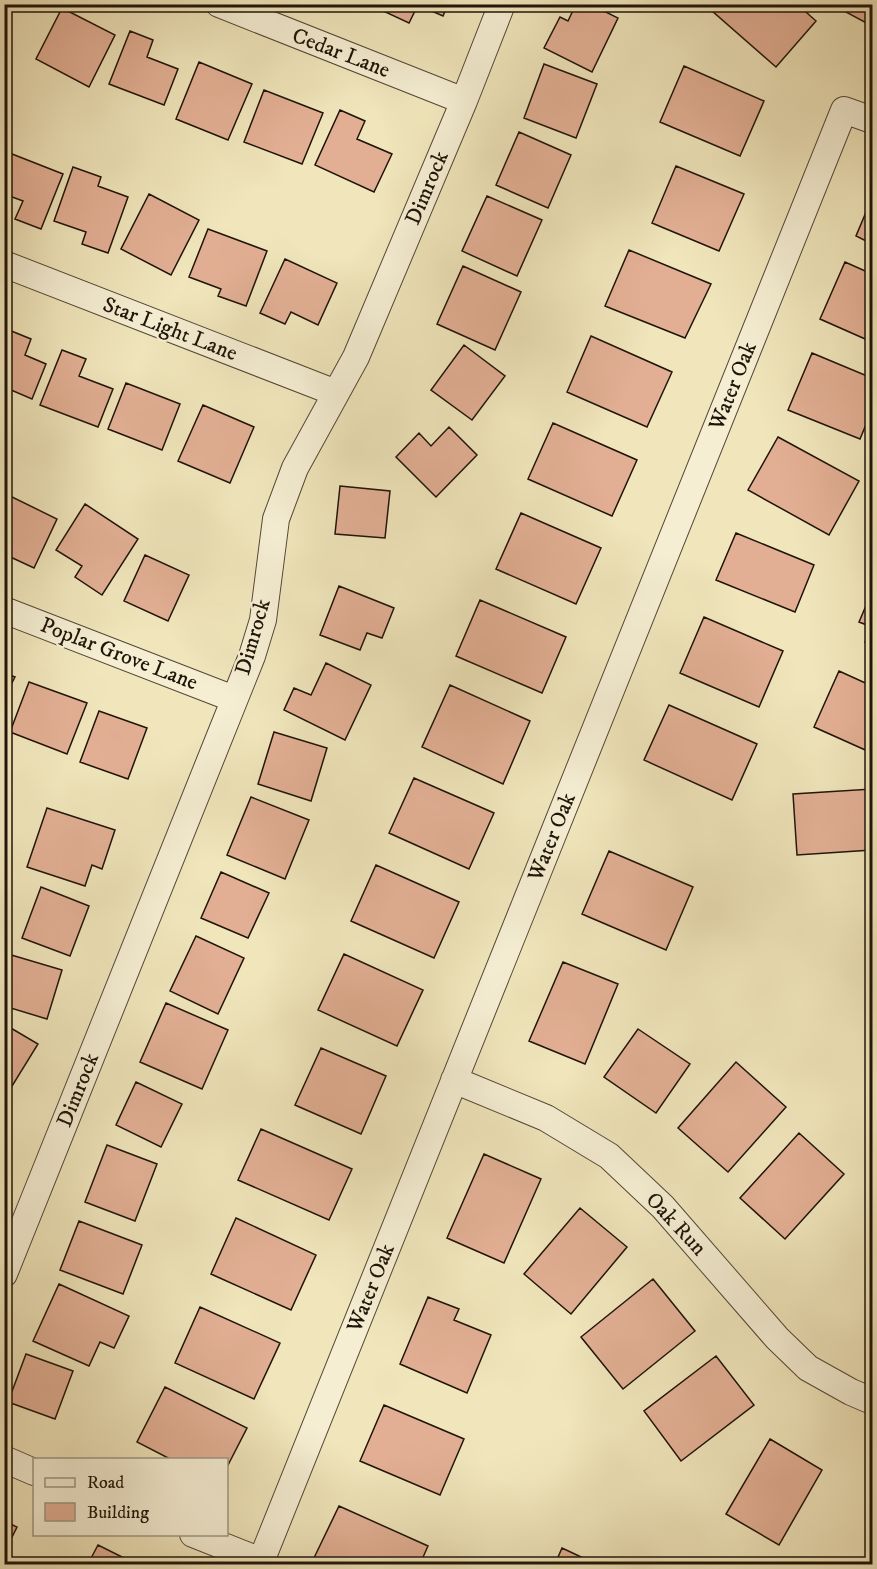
<svg xmlns="http://www.w3.org/2000/svg" width="877" height="1569" font-family="'IM FELL DW Pica',serif">
	<style>
		.building { fill: #e2af94; stroke: #1f1408; stroke-width: 1.5 }
		.lines { fill: none; stroke-linecap: round; stroke-linejoin: round }
		.street-casing { stroke: #534835; stroke-width: 28 }
		.street { stroke: #f5eed3; stroke-width: 26 }
		.labels { text-anchor: middle; dominant-baseline: central; stroke-width: 4.5; stroke-linejoin: round; paint-order: stroke }
		.street-label { font-size: 22px; fill: #1f1408; stroke: #f5eed3 }
	</style>
	<rect width="100%" height="100%" fill="#f0e5bb"/>
	<filter id="stains"><feTurbulence type="fractalNoise" baseFrequency=".00333" numOctaves="4"/><feColorMatrix values="0 0 0 0 .2 0 0 0 0 .09 0 0 0 0 .02 0 0 0 .5 -.17"/></filter>
	<radialGradient id="worn" r=".72"><stop offset=".6" stop-color="#630" stop-opacity="0"/><stop offset="1" stop-color="#630" stop-opacity=".3"/></radialGradient>
	<path class="building" d="M384,4H448L443,16L418,5L409,23L381,10Z
		M576,4H590L618,18L592,72L544,48L560,17L568,21Z
		M715,4H797L816,21L776,67L711,10Z
		M847,4H872V26L844,11Z
		M62,8L115,35L89,87L36,59Z
		M130,31L153,40L147,57L178,69L164,105L109,84Z
		M199,62L252,84L228,140L176,119Z
		M544,64L597,84L576,138L524,118Z
		M684,66L764,101L740,156L660,122Z
		M264,90L323,113L302,164L244,142Z
		M340,110L365,121L357,139L392,154L374,192L315,165Z
		M519,132L571,155L548,208L496,185Z
		M7,152L63,174L41,229L15,219L23,201L4,194V158Z
		M676,166L744,194L719,251L652,223Z
		M73,167L101,177L98,186L128,197L108,253L82,244L86,232L54,221Z
		M149,194L199,220L171,275L121,249Z
		M487,196L542,220L517,276L462,251Z
		M872,198V244L856,236Z
		M208,229L267,251L246,306L218,296L221,289L189,277Z
		M629,250L711,284L685,338L605,306Z
		M285,259L337,283L318,325L291,312L285,324L260,313Z
		M845,262L872,274V342L820,319Z
		M463,266L521,292L495,350L437,324Z
		M4,328L31,339L25,355L46,364L32,399L4,387Z
		M591,336L672,372L647,427L567,392Z
		M464,345L505,376L472,420L431,390Z
		M62,350L86,359L79,376L113,389L98,427L40,405Z
		M812,353L872,378V410L860,439L788,410Z
		M126,383L180,404L162,450L108,429Z
		M203,405L254,427L230,483L178,461Z
		M553,423L637,460L612,516L528,479Z
		M449,427L477,455L436,497L396,457L419,433L431,446Z
		M778,437L859,481L829,535L748,490Z
		M340,486L390,491L385,538L335,534Z
		M10,496L57,519L34,568L4,554L9,541L4,539V508Z
		M85,504L138,539L102,595L75,577L82,566L56,550Z
		M521,513L601,548L576,604L496,569Z
		M736,533L814,565L795,612L716,580Z
		M145,555L189,575L168,621L124,601Z
		M339,586L394,608L382,638L367,633L360,650L320,635Z
		M480,600L566,637L542,693L456,656Z
		M868,601L872,603V645L865,642L872,627L859,622Z
		M704,617L783,651L759,707L680,673Z
		M326,663L371,685L345,740L284,710L294,688L311,695Z
		M839,671L872,686V753L814,727Z
		M4,673L15,677L4,698Z
		M29,682L87,703L67,754L10,732Z
		M450,685L530,721L503,784L422,747Z
		M669,705L757,744L732,800L644,760Z
		M99,711L147,728L128,779L80,762Z
		M274,732L327,748L311,801L258,784Z
		M414,778L494,813L469,869L389,833Z
		M872,789V850L797,855L793,794Z
		M251,797L309,820L285,879L227,855Z
		M47,808L115,830L102,869L92,865L85,886L27,867Z
		M609,851L693,887L666,950L582,914Z
		M376,865L459,902L434,958L351,921Z
		M221,872L269,893L248,938L201,918Z
		M41,887L89,906L70,956L22,938Z
		M196,936L244,958L218,1014L170,991Z
		M8,954L62,970L47,1019L4,1006V967Z
		M344,954L423,990L397,1046L318,1010Z
		M563,962L618,984L585,1064L529,1041Z
		M166,1003L228,1030L202,1089L140,1062Z
		M4,1024L38,1044L9,1091L4,1088Z
		M638,1029L690,1064L656,1113L604,1077Z
		M321,1048L386,1076L361,1134L295,1105Z
		M736,1062L786,1107L728,1172L678,1128Z
		M136,1082L182,1104L161,1147L116,1125Z
		M261,1129L352,1169L329,1220L238,1180Z
		M799,1133L844,1174L785,1239L740,1198Z
		M107,1145L157,1164L135,1221L85,1202Z
		M484,1154L541,1179L504,1263L447,1238Z
		M580,1208L627,1247L571,1314L524,1274Z
		M236,1218L316,1255L291,1310L211,1274Z
		M79,1221L142,1245L123,1294L60,1270Z
		M653,1279L695,1331L623,1389L581,1337Z
		M59,1284L129,1316L114,1348L100,1342L89,1366L33,1341Z
		M428,1297L459,1309L454,1320L491,1335L467,1393L400,1364Z
		M200,1307L280,1343L254,1399L175,1363Z
		M26,1354L73,1371L55,1419L8,1402Z
		M716,1356L754,1405L681,1461L644,1411Z
		M165,1387L247,1428L226,1469V1460H172L137,1442Z
		M384,1405L464,1439L440,1495L360,1461Z
		M770,1439L822,1470L779,1545L726,1514Z
		M339,1506L428,1546L420,1564H317L312,1562Z
		M4,1521L17,1527L4,1553Z
		M98,1545L136,1564H88Z
		M562,1548L596,1564H555Z"/>
	<g class="lines">
		<defs>
			<path id="street" d="M219,4L464,101
				M4,264L336,393
				M4,610L234,699
				M454,1080L546,1118L609,1156L663,1207L777,1338L808,1368L851,1392L872,1401
				M4,1274L252,656L263,620L276,519L295,468L356,357L464,101L502,4
				M4,1459L34,1472
				M193,1534L261,1561
				M260,1564L844,110L872,120"/>
		</defs>
		<use href="#street" class="street-casing"/>
		<use href="#street" class="street"/>
	</g>
	<g class="labels">
		<g class="street-label">
			<text transform="translate(341 53) rotate(21)">Cedar Lane</text>
			<text transform="translate(427 188) rotate(-67)">Dimrock</text>
			<text transform="translate(170 329) rotate(21)">Star Light Lane</text>
			<text transform="translate(733 386) rotate(-68)">Water Oak</text>
			<text transform="translate(253 637) rotate(-74)">Dimrock</text>
			<text transform="translate(119 654) rotate(21)">Poplar Grove Lane</text>
			<text transform="translate(552 837) rotate(-68)">Water Oak</text>
			<text transform="translate(78 1090) rotate(-68)">Dimrock</text>
			<text transform="translate(676 1224) rotate(47)">Oak Run</text>
			<text transform="translate(371 1288) rotate(-68)">Water Oak</text>
		</g>
	</g>
	<rect width="877" height="1569" fill="none" stroke="#f0e5bb" stroke-width="24"/>
	<rect x="6" y="6" width="865" height="1557" fill="none" stroke="#1f1408" stroke-width="3"/>
	<rect x="12" y="12" width="853" height="1545" fill="none" stroke="#1f1408" stroke-width="1.5"/>
	<rect x="33" y="1458" width="195" height="78" fill="#f5eed3" stroke="#9f9782" stroke-width="1.5"/>
	<rect x="45" y="1478" width="30" height="9" fill="#f5eed3" stroke="#9f9782" stroke-width="1.5"/>
	<text x="87" y="1488" font-size="18" fill="#1f1408">Road</text>
	<rect x="45" y="1503" width="30" height="18" fill="#e2af94" stroke="#9f9782" stroke-width="1.5"/>
	<text x="87" y="1518" font-size="18" fill="#1f1408">Building</text>
	<rect width="100%" height="100%" filter="url(#stains)"/>
	<rect width="100%" height="100%" fill="url(#worn)"/>
</svg>
